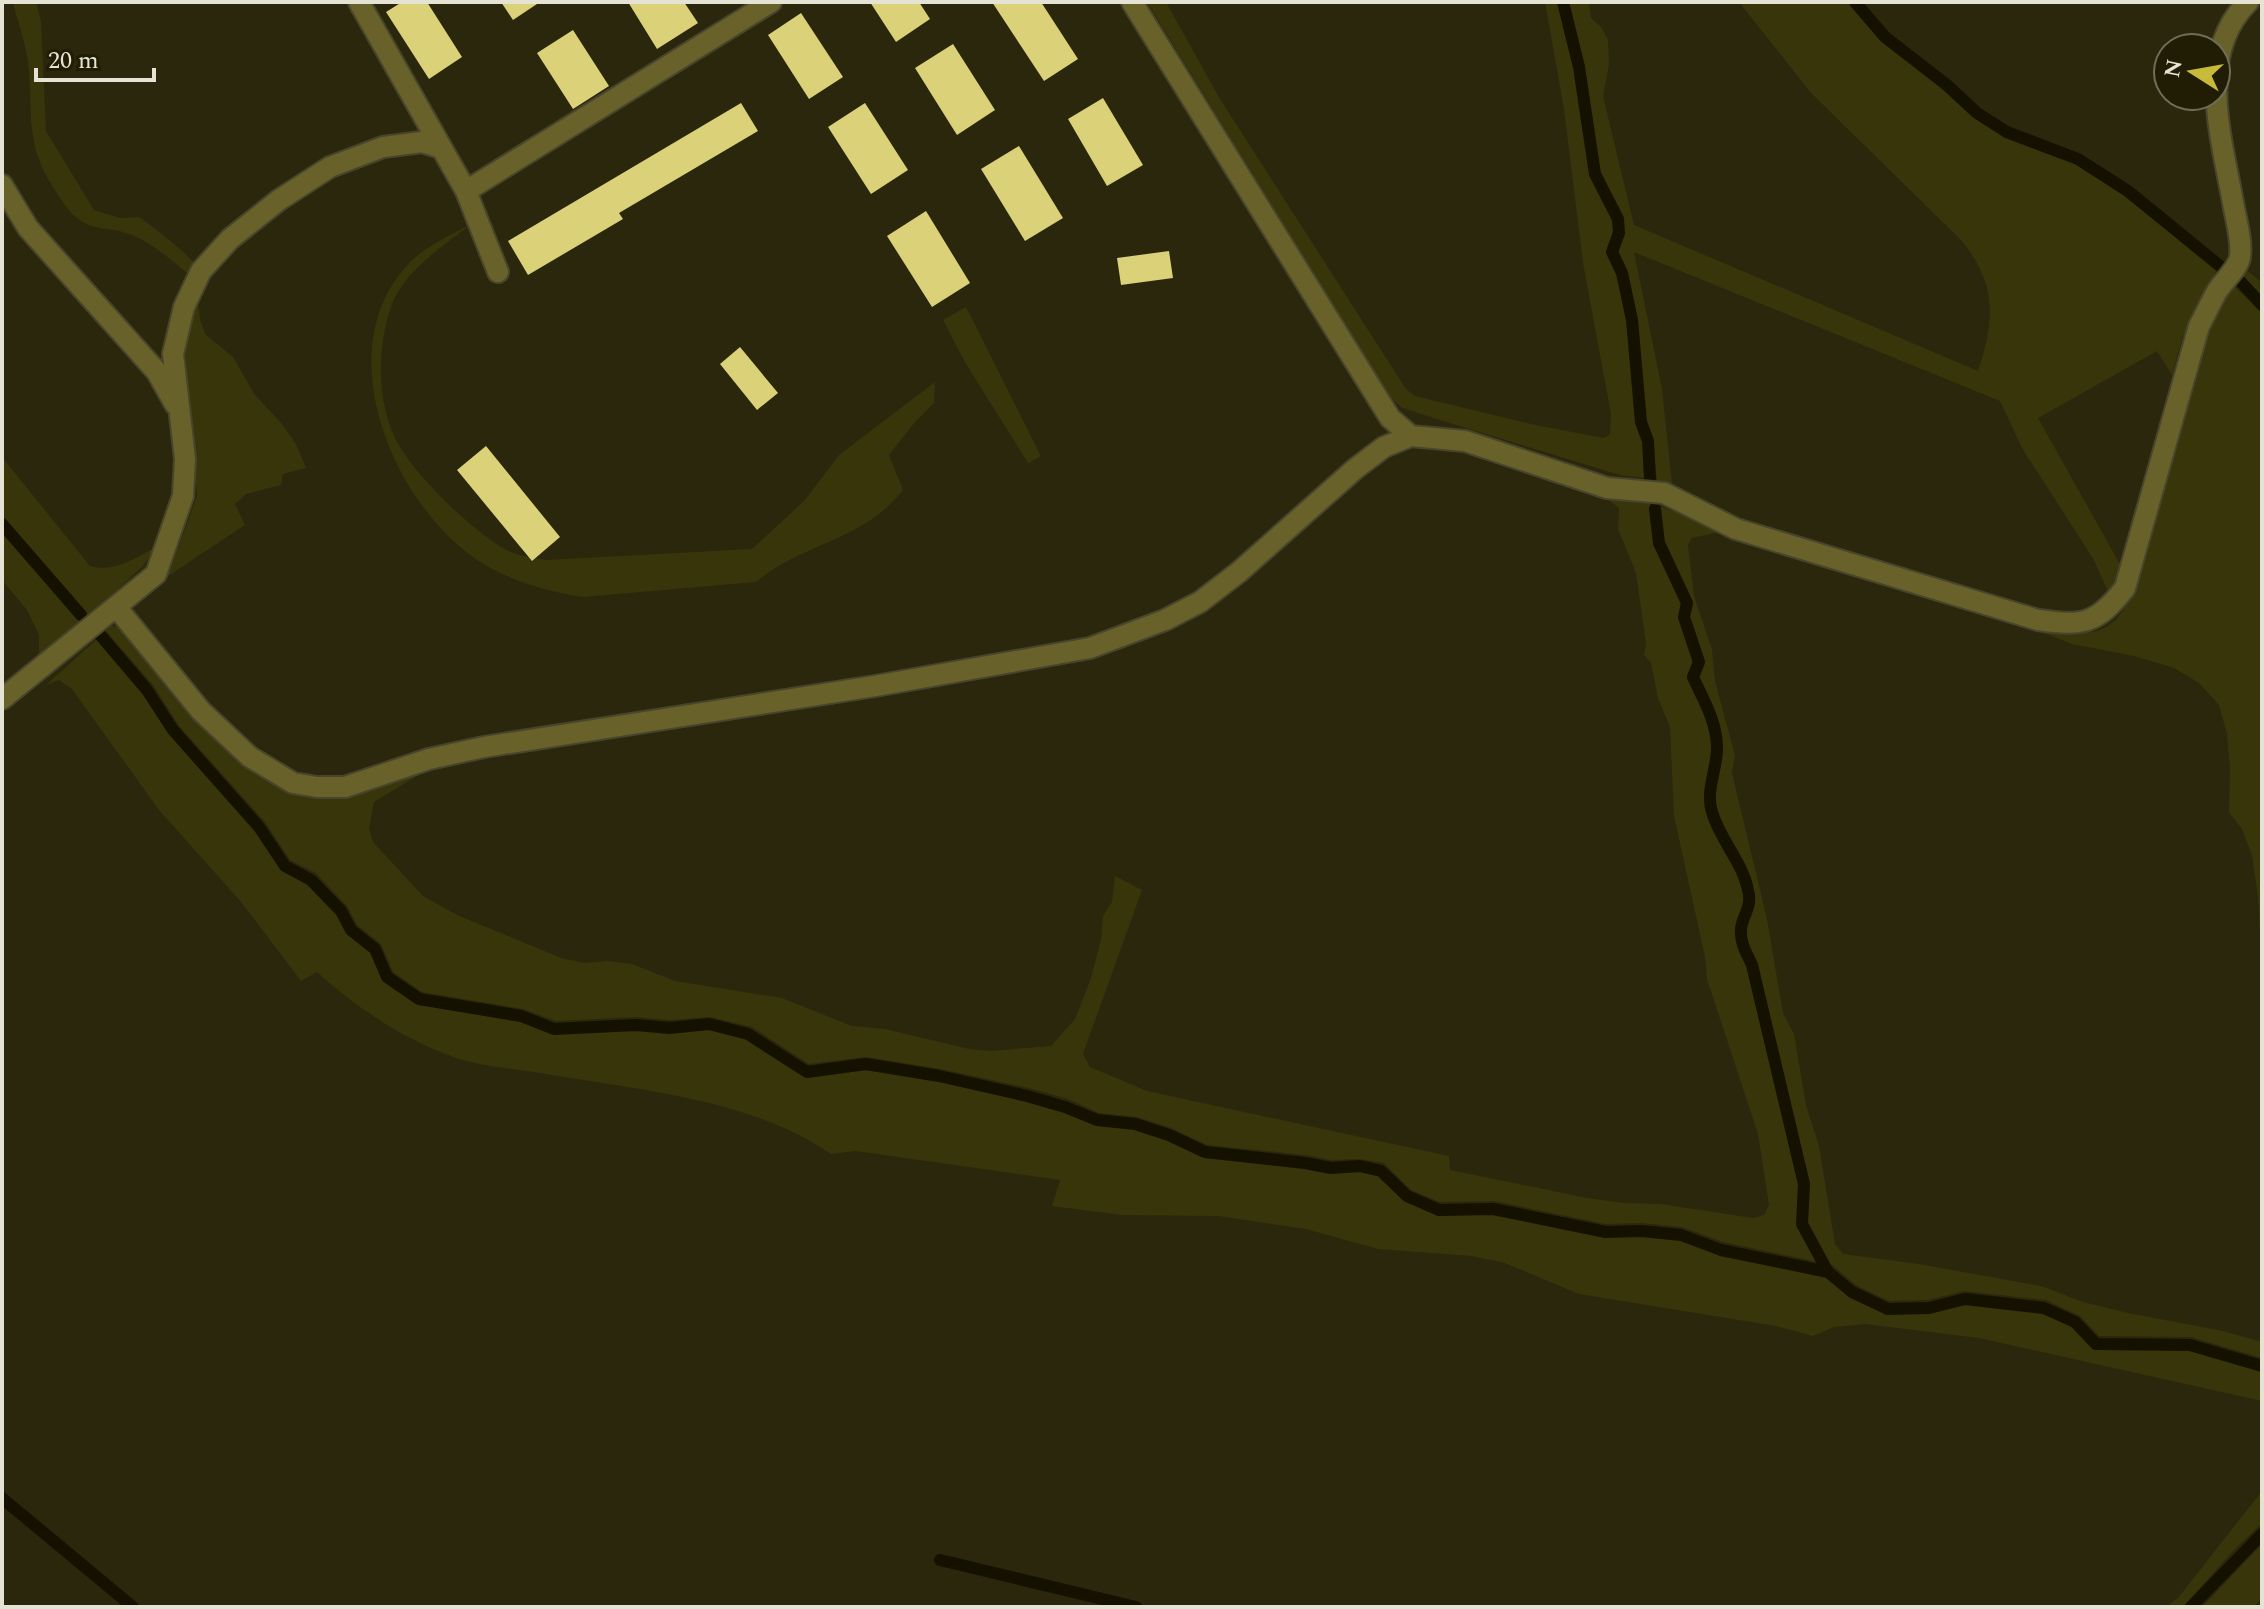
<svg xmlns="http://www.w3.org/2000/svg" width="2264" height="1609" font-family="Spectral,serif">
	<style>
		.green { fill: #39350a }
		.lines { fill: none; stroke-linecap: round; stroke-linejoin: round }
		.stream { stroke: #141100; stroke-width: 12 }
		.building { fill: #dad178 }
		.minor-casing { stroke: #48452c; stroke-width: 24 }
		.minor { stroke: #68622a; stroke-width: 20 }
	</style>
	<rect width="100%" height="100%" fill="#2a270c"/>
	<path class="green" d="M13,2H36L41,22L46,131L94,210L120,218L139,217C157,230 180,247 194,263L188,274C170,259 149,240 126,233C110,227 95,231 80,220C67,211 61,199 53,187C22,139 35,107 27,56C24,38 17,20 13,2Z
		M1147,2H1166L1220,99L1406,389L1415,396L1535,425L1604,438L1610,434L1611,414L1583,263L1564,109L1545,2H1558L1575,67L1590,175L1613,220V232L1606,252L1617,274L1627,321L1632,356L1636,423L1643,442L1644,478L1620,475L1427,416L1401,407L1390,397Z
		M1567,2H1589L1591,18L1602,28L1608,40L1609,64L1603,96L1634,225L1978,371C1995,319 1997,284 1961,240L1811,93L1739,2H1848L1881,41L1943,90L1973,117L2004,138L2075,164L2124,196L2217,270L2183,336L2172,375L2157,351L2038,418L2121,566L2110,596L2094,560L2022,448L2000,401L1634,252L1662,389L1672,484L1657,481L1652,440L1645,422L1635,320L1625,271L1616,252L1622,233L1621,218L1599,173L1583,66Z
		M473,223C446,244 405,270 392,304C376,348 376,407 400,447C412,467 428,483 443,499C458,514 497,549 516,554C525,557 536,558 546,560L752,549L805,500L839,455L935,382L934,403L915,422L889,455L903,490C862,542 804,542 756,582L583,597C550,592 514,582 485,565C397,512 329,358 403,270C420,248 449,236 473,223Z
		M2243,267L2262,283V299L2237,274Z
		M2230,282L2262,313V968L2258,897L2252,855L2242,829L2229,812L2230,768L2227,734L2219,705L2199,683L2174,668L2134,656L2072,644L2014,621C2045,628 2093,647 2118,617C2123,611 2127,602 2130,594L2203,333Z
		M197,293L200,319L205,334L233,357L255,395L281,423L296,444L306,468L283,474L281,485L246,494L235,504L245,525L156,584L171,567L197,496L184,337Z
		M966,307L1041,456L1028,463L966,364L943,320Z
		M2,457L90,566C115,573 135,558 156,547L143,566L88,617L2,516Z
		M1606,498C1647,500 1684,512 1719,532L1692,538L1688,545L1694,596L1712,650L1715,681L1735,755L1732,773L1767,919L1783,1013L1794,1034L1806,1105L1819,1146L1835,1244L1843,1254L1919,1264L2041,1286L2083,1302L2128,1313L2223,1331L2262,1342V1358L2191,1337L2099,1336L2080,1316L2046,1300L1964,1291L1928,1300L1889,1301L1856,1285L1832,1265L1723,1242L1682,1227L1642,1223L1606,1224L1494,1201L1440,1202L1411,1190L1384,1163L1360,1159L1331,1160L1306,1155L1207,1145L1171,1128L1137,1117L1099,1113L1068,1099L1029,1088L941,1069L866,1057L809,1064L752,1027L710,1017L670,1020L636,1017L556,1021L523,1009L422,992L393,972L381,944L357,925L347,906L316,873L290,860L265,822L179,726L153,685L106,631L111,625L126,630L284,787L425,771L374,802L369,828L373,842L423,896L457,915L564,959L585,963L607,961L632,964L675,981L782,998L852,1026L885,1029L969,1049L990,1051L1051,1046L1075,1019L1090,981L1101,940L1103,916L1112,902L1115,876L1142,890L1083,1054L1090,1067L1147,1091L1449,1156L1450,1170L1587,1198L1624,1203L1661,1204L1753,1218L1764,1215L1769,1205L1758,1134L1707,979L1705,957L1674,816L1670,727L1658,698L1651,663L1644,655L1646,643L1636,573L1618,529L1619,508Z
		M2,531L82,623L39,656V635L27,610L2,580Z
		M97,639L144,692L170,733L256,829L283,869L309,883L338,914L348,933L372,952L384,980L417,1003L520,1020L554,1033L636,1029L670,1032L709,1028L747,1037L806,1076L866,1068L939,1080L1026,1100L1064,1111L1096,1124L1135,1128L1205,1156L1304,1167L1330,1172L1359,1171L1379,1174L1405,1200L1438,1214L1493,1213L1605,1236L1642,1235L1680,1239L1720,1254L1826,1276L1850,1295L1887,1313L1930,1312L1965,1303L2043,1312L2073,1326L2094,1348L2189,1349L2262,1370V1401L1979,1338L1865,1324L1834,1327L1813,1336L1776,1326L1579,1294L1505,1263L1472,1256L1378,1249L1306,1229L1218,1216L1122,1215L1052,1206L1060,1180L856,1151L831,1154C749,1097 629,1089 534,1072C508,1068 480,1066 456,1058C403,1039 358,1009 317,972L301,981L242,903L159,810L72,689L59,680L46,685Z
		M2262,1491V1523L2233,1551L2183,1607H2166L2178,1598Z
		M2262,1544V1599L2253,1607H2202Z"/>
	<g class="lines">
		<path class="stream" d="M1563,2L1579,67L1595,174L1618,219L1619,233L1612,252L1622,273L1632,320L1641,422L1648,441L1650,478
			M1855,2L1885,37L1947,85L1977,113L2007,132L2078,159L2128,191L2220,266
			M2240,281L2262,305
			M1655,509L1659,543L1687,603L1684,617L1699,662L1693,677C1703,699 1716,720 1717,746C1718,767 1705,790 1712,812C1720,840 1742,861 1748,890C1753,908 1741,917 1741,930C1740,943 1747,954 1752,965L1804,1184L1802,1224L1828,1272
			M2,524L81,615
			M101,636L147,690L173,730L259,827L285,866L311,880L341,911L351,930L375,949L387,977L419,999L521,1016L554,1029L636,1025L669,1028L709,1024L748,1034L807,1072L866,1064L939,1076L1027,1096L1065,1107L1097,1120L1135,1124L1169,1135L1205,1152L1305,1163L1331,1168L1360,1166L1381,1171L1407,1196L1439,1210L1493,1209L1606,1232L1642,1231L1681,1235L1721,1250L1828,1272L1852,1292L1888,1309L1929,1308L1965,1299L2044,1308L2075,1322L2096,1344L2190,1345L2262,1366
			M2,1498L133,1607
			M940,1560L1136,1607
			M2191,1607L2262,1534"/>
	</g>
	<path class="building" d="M402,2H427L462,57L429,79L386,12Z
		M501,2H540L513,20Z
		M628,2H684L698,23L657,49Z
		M870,2H919L930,19L896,42Z
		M992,2H1041L1078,59L1044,81Z
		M801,13L843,77L809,99L768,35Z
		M573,30L609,86L573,109L537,53Z
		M953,44L995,110L957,135L915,68Z
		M1103,98L1143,165L1107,186L1068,119Z
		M741,103L758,131L619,213L623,219L528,275L508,241Z
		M865,103L908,170L871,194L828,127Z
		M1019,146L1063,218L1025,241L981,169Z
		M926,211L970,283L932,307L887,236Z
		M1169,251L1173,278L1121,285L1117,258Z
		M740,347L778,393L757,410L720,364Z
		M486,446L560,537L532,561L457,470Z"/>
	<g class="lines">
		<defs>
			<path id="minor" d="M359,2L466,191L498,272
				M1132,2L1390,418L1411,436
				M2,185L28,228L157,372L175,404
				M466,191L771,2
				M117,608L201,711L250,757L293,783L317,787H345L429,759L484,747L875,686L1090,648L1165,620L1200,602L1239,572L1355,469L1384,447L1411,436L1465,441L1607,488L1664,493L1736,529L2038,620C2083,626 2096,625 2125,588L2199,326C2205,315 2210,304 2216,293C2222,282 2238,269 2240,257C2242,242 2237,223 2234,208C2223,143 2194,55 2248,2
				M2,699L156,574L183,496L185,459L173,354L184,307L201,271L230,239L279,200L330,167L383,147L422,142L441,148"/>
		</defs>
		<use href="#minor" class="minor-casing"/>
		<use href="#minor" class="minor"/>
	</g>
	<rect width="2264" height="1609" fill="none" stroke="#e5e4d4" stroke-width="8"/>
	<g transform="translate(2192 72) rotate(281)"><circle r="38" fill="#201d04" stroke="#6f6d57" stroke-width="2"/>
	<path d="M0-6L14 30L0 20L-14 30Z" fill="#c9bb3a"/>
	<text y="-12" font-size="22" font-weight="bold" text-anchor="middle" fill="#e5e4d4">N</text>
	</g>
	<path d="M36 68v12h118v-12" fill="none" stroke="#e5e4d4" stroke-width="4"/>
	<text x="48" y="68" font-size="24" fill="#e5e4d4" stroke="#201d04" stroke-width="6" paint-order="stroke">20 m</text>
</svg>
